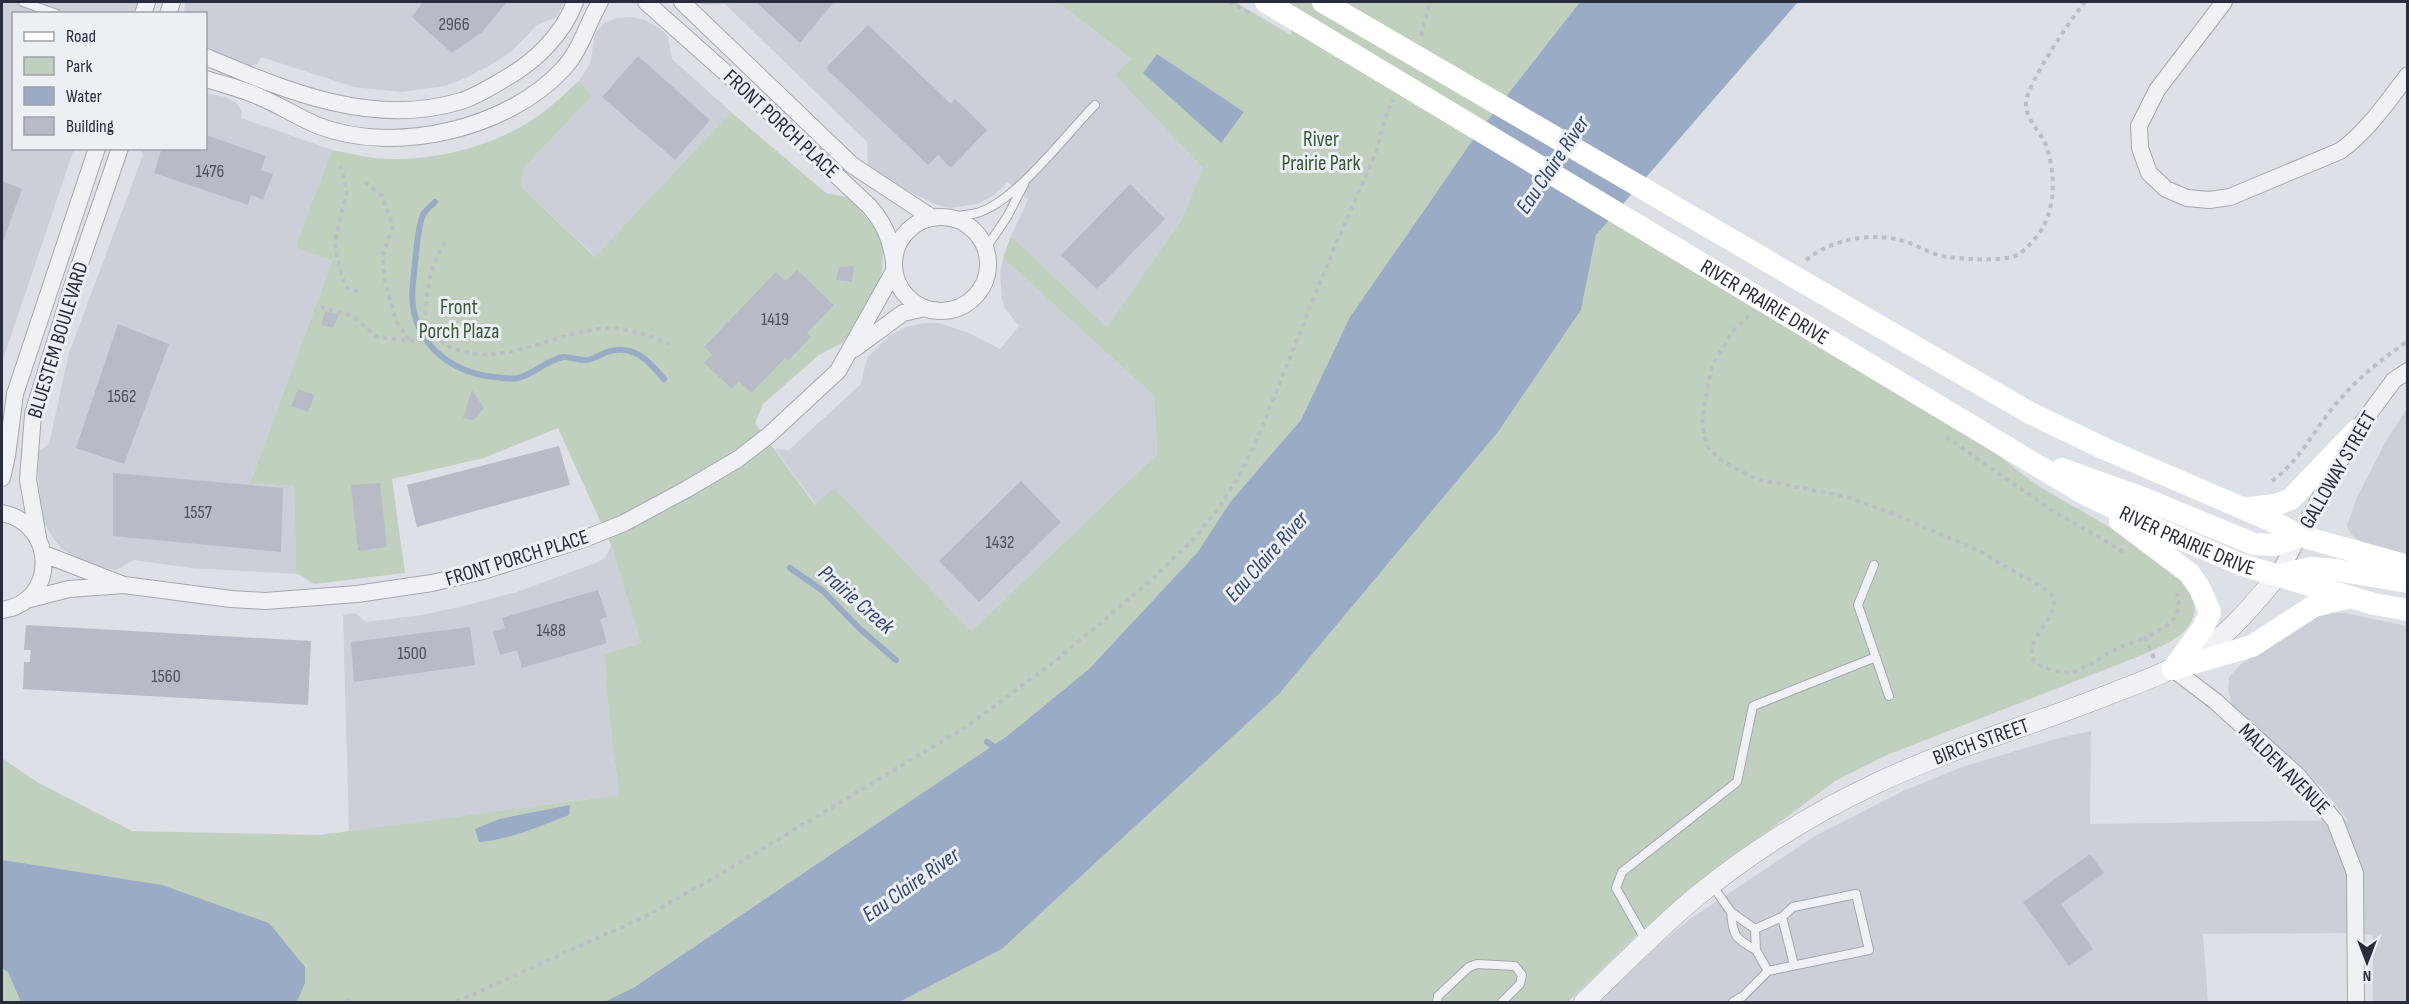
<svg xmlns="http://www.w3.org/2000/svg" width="2409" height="1004" font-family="'Sofia Sans Condensed',sans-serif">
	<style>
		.built { fill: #cbcfd8 }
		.green { fill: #c1d0be }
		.water { fill: #99abc5 }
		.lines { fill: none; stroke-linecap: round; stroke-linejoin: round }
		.stream { stroke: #99abc5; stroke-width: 6 }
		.building { fill: #b7bbc6 }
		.service-casing { stroke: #a3a7b0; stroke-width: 10 }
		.minor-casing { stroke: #a3a7b0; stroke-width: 18 }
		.tertiary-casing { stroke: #a3a7b0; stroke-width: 21 }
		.path { stroke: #bbbec5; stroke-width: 4; stroke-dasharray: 4.5 4.5; stroke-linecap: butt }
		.service { stroke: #eff1f5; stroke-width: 8 }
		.minor { stroke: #eff1f5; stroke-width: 16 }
		.tertiary { stroke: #eff1f5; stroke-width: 20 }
		.secondary { stroke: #fff; stroke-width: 22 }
		.path-bridge { stroke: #bbbec5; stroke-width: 4; stroke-dasharray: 4.5 4.5; stroke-linecap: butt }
		.secondary-bridge { stroke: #fff; stroke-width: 22 }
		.labels { text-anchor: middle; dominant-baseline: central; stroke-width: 6; stroke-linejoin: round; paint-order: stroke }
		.number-label { font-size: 18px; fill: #4b505e }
		.street-label { font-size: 21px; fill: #272d3c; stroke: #eceff4 }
		.park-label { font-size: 21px; fill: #395735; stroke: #eceff4 }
		.water-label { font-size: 22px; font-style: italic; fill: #33486e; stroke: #eceff4 }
	</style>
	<rect width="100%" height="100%" fill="#dde0e6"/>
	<path class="built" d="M2,2H142L137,13L14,14V148L74,149L2,362Z
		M185,2H564L557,17L537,25L512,51L494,63L466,78L445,86L401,92L354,87L261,57L257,64L250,67L206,51V14H184Z
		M695,2H1057L1132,60L1116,75L1203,168L1182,219L1107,327L1011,236L1028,200L1008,182L994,195L978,204L950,208L934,204L890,182L868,166L867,142L725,4L705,5Z
		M632,17L645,20L659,28L668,36L672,59L731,112L596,257L521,187L523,169L592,96L579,81L590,64L595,34L604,23L617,18Z
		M206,93L225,97L237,103L242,112L241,118L332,150L295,247L332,261L250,483L294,484L296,574L191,568L134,560L116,570L85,563L62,549L53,538L45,524L40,503L38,475L39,451L49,444L69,353L143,155L141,149L206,148Z
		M1003,258L1154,396L1157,454L971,631L834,489L816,505L775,449L789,450L861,384L867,358L888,337L906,327L923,323H938L969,333L1000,349L1019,326L1005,308L1002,300L1000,273Z
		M2407,408V556L2360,541L2351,534L2347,526L2357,497L2385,443Z
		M611,545L641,643L605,654L606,688L619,795L349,831L343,615L355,613L366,622L422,615L463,606L517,592L598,562L606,557Z
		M2331,613H2345L2407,626V1002H2373V935L2346,933L2203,934L2208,1002H1599L1654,949L1690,919L1817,835L1903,791L1962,767L2059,738L2091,731L2090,824L2348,820L2321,787L2238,716L2231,702L2228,688L2229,677L2240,665L2317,615Z"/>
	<path class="green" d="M1057,2H1235L1291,35L1290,2H1580L1479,131L1400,245L1365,312L1301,420L1231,501L1197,553L1089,669L1007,736L633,988L605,1002H2V758L37,782L132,831L319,835L619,795L606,688L605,654L641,643L611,545L558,428L484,458L392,479L405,573L314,584C307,581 304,575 296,574L294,485L250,483L332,261L295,247L332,150C352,154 372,159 392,159C437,160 491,146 529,122C547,111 563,95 579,81L592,96L523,169L521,187L595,257L731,112L826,193L847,197L855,204L879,233L883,245L882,273L879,285L858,326L842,343L819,355L763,404L755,423L815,505L834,488L971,631L1157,454L1154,396L1003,258L1011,236L1107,327L1182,219L1203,168L1115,75L1131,59Z
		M1611,214C1692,264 1773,314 1854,364C1894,388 1935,411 1974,437C1997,452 2016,471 2039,486C2070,506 2189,566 2194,599C2200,635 2163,645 2137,657L1887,755L1835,781L1724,864L1642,930L1568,1002H899L1002,949L1279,694L1498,432L1581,310L1596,235Z"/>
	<path class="water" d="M1580,2H1798L1596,235L1581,310L1498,432L1279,694L1002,949L899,1002H604L633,988L1007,736L1089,669L1197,553L1231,501L1301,420L1350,317L1479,131Z
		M1157,54L1244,112L1221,143L1143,73Z
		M570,805L569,815C540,826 509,840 479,842L475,829L499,819Z
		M2,860L162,885L269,923L305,967V983L297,1002H21L8,972L2,968Z"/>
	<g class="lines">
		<path class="stream" d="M435,202C431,206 425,210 423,215C417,226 415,268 413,283C407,332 439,367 486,376C496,377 508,380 518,378C534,374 547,360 563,357C571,356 579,361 586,360C593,360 601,354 607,352C633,343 649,361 664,379
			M790,568L823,591L860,629L896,660
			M987,742L999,750"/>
	</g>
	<path class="building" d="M423,2H507L482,32L452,53L412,17Z
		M756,2H834L800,43Z
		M868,25L951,104L955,99L987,130L951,168L938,155L928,165L826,68Z
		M638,56L710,120L675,160L602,97Z
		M206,135L266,156L261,170L273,174L263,200L251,195L248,205L154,173L162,148H206Z
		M2,181L22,189L2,244Z
		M1130,184L1165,219L1097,289L1061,255Z
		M854,266L852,282L836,280L839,267Z
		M797,270L834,305L807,333L811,337L788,361L785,358L751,393L739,381L732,389L704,363L712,355L704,347L776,272L785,281Z
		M325,311L339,315L333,328L321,325Z
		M118,324L169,344L124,464L76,448Z
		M298,389L315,395L308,412L291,406Z
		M472,390L484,408L474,420L463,418Z
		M559,446L570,485L417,527L407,485Z
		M113,473L283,488L281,552L113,536Z
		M1021,481L1061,522L979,602L939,561Z
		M380,483L387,547L358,551L351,485Z
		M598,590L607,617L600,619L607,643L522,668L517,650L500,655L493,632L505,628L502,618Z
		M26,625L311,641L308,705L23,689L24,662H30V656L31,650H24Z
		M470,627L475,665L354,682L351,642Z
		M2090,854L2104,873L2061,904L2093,949L2069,966L2023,902Z"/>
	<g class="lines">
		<defs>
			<path id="service" d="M23,2L57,14
				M949,217C958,216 968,215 977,213C1016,202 1066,134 1095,105
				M986,248L1007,217L1024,184
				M1874,565L1858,605L1889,696
				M1712,885L1731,912L1755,929L1756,950L1768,971
				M1731,912C1733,936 1735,939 1756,950
				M1782,917L1794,965
				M1646,941L1616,888L1622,872L1737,782L1753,706L1876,657
				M1437,1002L1438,996L1469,967L1477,964L1515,966L1522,975L1520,984L1502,1002
				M1733,1002L1743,996L1768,971L1869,950L1856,894L1793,907L1782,917L1755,929"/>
			<path id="minor" d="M646,2L764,107L869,206C884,223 891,239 894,262
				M682,2L852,165L931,217
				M2224,2L2157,90L2139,126L2140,148L2149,173L2166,189L2187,198L2209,200L2230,197L2340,151C2368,131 2387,102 2408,75
				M143,14L147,2
				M168,14L172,2
				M206,57C287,91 373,128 461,101C477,96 492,86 506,78C536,61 563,34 575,2
				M206,79C224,85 244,89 262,98C281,106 299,118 319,126C395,155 508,129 563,69C581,50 587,24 600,2
				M894 264a47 47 0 1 1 94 0a47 47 0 1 1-94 0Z
				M854,349L903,313L925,308
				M2,478L7,456L15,394L97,148
				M2,513C57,524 58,602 2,610
				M38,537L28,480L33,414L73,284L120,148
				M44,554L121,584
				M2278,575L2357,430L2394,380L2408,371
				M26,600L69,589L124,585L231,599L265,601L357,594L432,583L483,571L584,539L624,523L687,489L738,459L769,435L838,371L894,271
				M2173,669L2215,701L2298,776L2335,821L2355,873L2356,1002"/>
			<g id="tertiary">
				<path id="s1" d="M1584,1002C1621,967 1657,929 1697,896C1751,852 1813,813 1877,783C1953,747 2033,725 2110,694C2143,681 2176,670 2205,649C2234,629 2255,602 2278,575"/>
			</g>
		</defs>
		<use href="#service" class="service-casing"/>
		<use href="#minor" class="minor-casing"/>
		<use href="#tertiary" class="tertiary-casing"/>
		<path class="path" d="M1421,36L1430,2
			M340,165L347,190L335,241L337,258L345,287L362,293
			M365,182L382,196L393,227L382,257L385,280L396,321L410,341
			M445,242C429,267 426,294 425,324C432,331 439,342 448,346C498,370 550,334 599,329C624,326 647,335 669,344
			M1806,260C1831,240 1869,232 1900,240C1913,243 1925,251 1938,255C1954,259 2006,263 2019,254C2025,250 2033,241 2038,235C2057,209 2056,171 2045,143C2039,130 2025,118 2026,103C2027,84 2071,18 2085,2
			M320,307L353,316L377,337L416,341L433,332
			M1749,316L1733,331L1712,366L1702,418L1704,436L1710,451L1725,463L1756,479L1848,497L1901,517L1977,550L2049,591C2069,612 2022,638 2033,659C2038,668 2063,674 2072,672C2087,668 2101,657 2114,650C2124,645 2135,642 2145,638
			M1946,437L2050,509L2124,552
			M2272,481C2298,462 2312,434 2331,410C2353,382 2379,361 2408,341
			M2154,658L2145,638C2166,626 2184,621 2177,593
			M347,1002L349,998
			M456,1002L644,917L707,882L966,727L1050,665L1096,627L1153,578L1193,540L1218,509L1239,476L1259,435L1327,265L1376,152L1386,116L1393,100"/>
		<use href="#service" class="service"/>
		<use href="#minor" class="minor"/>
		<use href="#tertiary" class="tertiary"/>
		<g class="secondary">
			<path d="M1879,326L2030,413L2105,449L2270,520L2300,536L2408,566"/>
			<path id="s2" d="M1860,359L2083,493L2160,530L2242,565L2374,604L2408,610"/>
			<path d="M2062,469L2140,497L2254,544L2275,545L2300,536"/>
			<path d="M2248,508L2276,505L2291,499L2357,430"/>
			<path d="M2120,521L2189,573L2199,587L2210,612L2203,628L2173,669"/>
			<path d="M2279,575L2311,568L2336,570L2408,582"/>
			<path d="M2173,669L2252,646L2314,606L2350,597"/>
		</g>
		<path class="path-bridge" d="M1229,2L1249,13"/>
		<g class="secondary-bridge">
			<path id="s3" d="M1266,2L1860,359"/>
			<path d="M1323,2L1879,326"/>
		</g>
	</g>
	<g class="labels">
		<g class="number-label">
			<text x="454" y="24">2966</text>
			<text x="210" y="171">1476</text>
			<text x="775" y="319">1419</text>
			<text x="122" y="396">1562</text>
			<text x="198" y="512">1557</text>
			<text x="1000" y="542">1432</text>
			<text x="551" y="630">1488</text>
			<text x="412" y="653">1500</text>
			<text x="166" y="676">1560</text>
		</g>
		<g class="street-label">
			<text transform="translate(781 124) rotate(43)">FRONT PORCH PLACE</text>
			<text stroke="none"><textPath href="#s3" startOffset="582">RIVER PRAIRIE DRIVE</textPath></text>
			<text transform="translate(58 340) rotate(-73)">BLUESTEM BOULEVARD</text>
			<text transform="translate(2338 470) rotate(-60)">GALLOWAY STREET</text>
			<text stroke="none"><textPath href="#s2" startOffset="375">RIVER PRAIRIE DRIVE</textPath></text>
			<text transform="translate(517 558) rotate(-17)">FRONT PORCH PLACE</text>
			<text stroke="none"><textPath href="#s1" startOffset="480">BIRCH STREET</textPath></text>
			<text transform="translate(2284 769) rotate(45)">MALDEN AVENUE</text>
		</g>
		<g class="park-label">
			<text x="1321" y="139">River<tspan x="1321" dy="24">Prairie Park</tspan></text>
			<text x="459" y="307">Front<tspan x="459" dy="24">Porch Plaza</tspan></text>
		</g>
		<g class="water-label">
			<text transform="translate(1553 165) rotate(-56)">Eau Claire River</text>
			<text transform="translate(1267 557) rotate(-48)">Eau Claire River</text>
			<text transform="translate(856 600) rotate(41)">Prairie Creek</text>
			<text transform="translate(911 885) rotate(-35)">Eau Claire River</text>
		</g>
	</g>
	<rect width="2409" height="1004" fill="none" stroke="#272d3c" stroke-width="6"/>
	<rect x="12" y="12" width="195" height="138" fill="#eceff4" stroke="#9da1aa" stroke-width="1.5"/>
	<rect x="24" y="32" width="30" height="9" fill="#ffffff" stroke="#9da1aa" stroke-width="1.5"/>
	<text x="66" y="42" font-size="18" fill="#272d3c">Road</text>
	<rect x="24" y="57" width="30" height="18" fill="#c1d0be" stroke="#9da1aa" stroke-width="1.5"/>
	<text x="66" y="72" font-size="18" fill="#272d3c">Park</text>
	<rect x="24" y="87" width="30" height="18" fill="#99abc5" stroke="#9da1aa" stroke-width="1.5"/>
	<text x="66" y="102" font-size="18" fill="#272d3c">Water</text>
	<rect x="24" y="117" width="30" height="18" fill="#b7bbc6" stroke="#9da1aa" stroke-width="1.5"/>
	<text x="66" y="132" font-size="18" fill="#272d3c">Building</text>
	<g transform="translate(2367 962) rotate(180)" stroke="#eceff4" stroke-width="4.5" paint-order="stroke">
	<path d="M0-4.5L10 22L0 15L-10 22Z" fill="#272d3c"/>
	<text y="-9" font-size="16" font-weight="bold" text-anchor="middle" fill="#272d3c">N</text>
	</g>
</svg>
